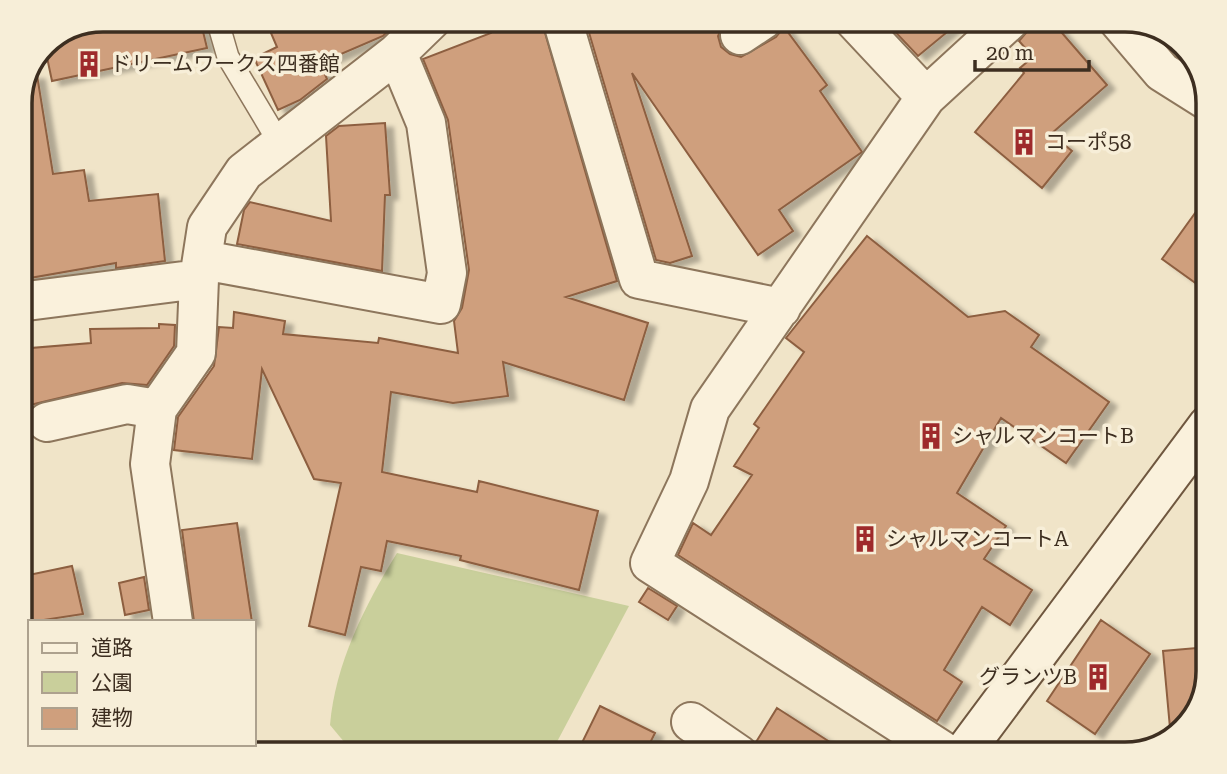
<svg xmlns="http://www.w3.org/2000/svg" width="1227" height="774" font-family="'Roboto Serif','Noto Sans JP',serif">
	<style>
		.green { fill: #c9cf9b }
		.building { fill: #cf9f7d; stroke: #8d5f41; stroke-width: 2; filter: url(#shadow) }
		.lines { fill: none; stroke-linecap: round; stroke-linejoin: round }
		.lane-casing { stroke: #8d765c; stroke-width: 24 }
		.street-casing { stroke: #8d765c; stroke-width: 42 }
		.secondary-casing { stroke: #6f573f; stroke-width: 42 }
		.lane { stroke: #faf1dc; stroke-width: 21 }
		.street { stroke: #faf1dc; stroke-width: 38 }
		.secondary { stroke: #faf1dc; stroke-width: 38 }
		.labels { text-anchor: middle; dominant-baseline: central; stroke-width: 7; stroke-linejoin: round; paint-order: stroke }
		.poi-label { font-size: 21px; fill: #3d2e20; stroke: #f7eed8; text-anchor: start }
		.rim { fill: none; stroke: #3d2e20; stroke-width: 3.5 }
	</style>
	<defs>
		<filter id="shadow"><feDropShadow dx="8" dy="4.5" stdDeviation="2" flood-color="#0004"/></filter>
	</defs>
	<rect width="100%" height="100%" fill="#f0e4c8"/>
	<path class="green" d="M397,553L629,606L550,755H355L330,725C335,664 365,605 397,553Z"/>
	<path class="building" d="M103,19H200L207,48L52,81L44,43Z
		M265,19H400L383,36L320,63L327,79L300,100L278,110L254,58L277,47Z
		M486,19H541L617,281L566,297L648,323L624,400L503,362L508,396L453,403L391,392L382,472L477,492L479,481L598,511L579,590L460,560L461,556L387,541L381,571L361,567L345,635L309,626L341,483L314,479L262,369L252,459L174,450L178,417L214,366L219,327L233,328L234,312L285,321L283,334L378,343L379,338L458,353L454,321L462,308L469,270L448,120L423,59L491,33Z
		M585,19H726L718,36L721,47L730,54L741,57L776,37L784,27L827,85L820,91L862,152L779,210L793,231L758,255L632,73L692,256L670,263L656,260Z
		M883,19H963L918,56Z
		M1032,19H1050L1107,85L1051,134L1072,151L1042,188L975,132L1024,73L1020,68L1033,57L1019,41L1032,26Z
		M30,75H37L53,174L84,170L89,201L158,194L165,261L116,268V263L24,279L19,257V98Z
		M385,123L390,195H385L382,271L237,244L244,210L250,202L331,221L326,136L339,126Z
		M1208,195V292L1162,259Z
		M867,236L968,317L1005,311L1039,335L1031,347L1109,402L1066,463L1001,418L957,493L1006,526L984,559L1032,590L1010,625L982,607L944,670L962,682L937,721L678,555L693,523L711,535L752,475L734,466L759,428L754,424L804,352L786,338Z
		M159,324L175,325L174,346L147,385L122,383L30,405L19,349L91,343L90,329L159,328Z
		M237,523L252,622H194L182,530Z
		M72,566L83,614L30,622V625L19,627V577Z
		M144,577L149,610L125,615L119,583Z
		M648,588L677,606L668,620L639,602Z
		M1101,620L1150,654L1095,734L1047,701Z
		M1208,647V672L1194,717L1171,739L1163,651Z
		M600,706L655,733L644,755H576Z
		M777,708L850,755H761L756,742Z"/>
	<g class="lines">
		<defs>
			<path id="lane" d="M217,19L228,57L280,144"/>
			<path id="street" d="M562,19L639,279L781,308
				M853,19L926,97
				M1117,19L1162,72L1208,101
				M740,35L764,19
				M203,260L441,304L447,273L426,123L397,53
				M19,302L199,279
				M47,422L127,404L157,409
				M173,622L150,464L157,409L196,353L199,279L207,227L244,172L397,53L432,19
				M691,722L739,755
				M190,744L192,755
				M949,755L650,563L689,481L710,409L926,97L1011,19"/>
			<path id="secondary" d="M962,755L1208,425"/>
		</defs>
		<use href="#lane" class="lane-casing"/>
		<use href="#street" class="street-casing"/>
		<use href="#secondary" class="secondary-casing"/>
		<use href="#lane" class="lane"/>
		<use href="#street" class="street"/>
		<use href="#secondary" class="secondary"/>
	</g>
	<defs>
		<symbol id="building-bare" viewBox="-9 -9 18 18"><path d="M-4-6H4V6H1V3H-1V6H-4ZM-2.5-4.3h1.7v1.8h-1.7ZM.8-4.3h1.7v1.8H.8ZM-2.5-1h1.7V.8h-1.7ZM.8-1h1.7V.8H.8Z" fill="#9e2a2b" stroke="#f7eed8" stroke-width="2.5" paint-order="stroke"/></symbol>
	</defs>
	<g fill-rule="evenodd">
		<use href="#building-bare" x="70" y="45" width="38" height="38"/>
		<use href="#building-bare" x="1005" y="123" width="38" height="38"/>
		<use href="#building-bare" x="912" y="417" width="38" height="38"/>
		<use href="#building-bare" x="846" y="520" width="38" height="38"/>
		<use href="#building-bare" x="1079" y="658" width="38" height="38"/>
	</g>
	<g class="labels">
		<g class="poi-label">
			<text x="110" y="64">ドリームワークス四番館</text>
			<text x="1045" y="142">コーポ58</text>
			<text x="952" y="436">シャルマンコートB</text>
			<text x="886" y="539">シャルマンコートA</text>
			<text x="1077" y="677" text-anchor="end">グランツB</text>
		</g>
	</g>
	<path d="M0 0H1227V774H0ZM103 32H1125A71 71 0 0 1 1196 103V671A71 71 0 0 1 1125 742H103A71 71 0 0 1 32 671V103A71 71 0 0 1 103 32Z" fill="#f7eed8" fill-rule="evenodd"/>
	<path class="rim" d="M103 32H1125A71 71 0 0 1 1196 103V671A71 71 0 0 1 1125 742H103A71 71 0 0 1 32 671V103A71 71 0 0 1 103 32Z"/>
	<rect x="28" y="620" width="228" height="126" fill="#f7eed8" stroke="#ada18e" stroke-width="2"/>
	<rect x="42" y="643" width="35" height="10" fill="#faf1dc" stroke="#ada18e" stroke-width="2"/>
	<text x="91" y="655" font-size="21" fill="#3d2e20">道路</text>
	<rect x="42" y="672" width="35" height="21" fill="#c9cf9b" stroke="#ada18e" stroke-width="2"/>
	<text x="91" y="690" font-size="21" fill="#3d2e20">公園</text>
	<rect x="42" y="708" width="35" height="21" fill="#cf9f7d" stroke="#ada18e" stroke-width="2"/>
	<text x="91" y="725" font-size="21" fill="#3d2e20">建物</text>
	<path d="M975 60v10h114v-10" fill="none" stroke="#3d2e20" stroke-width="3.5"/>
	<text x="986" y="60" font-size="21" fill="#3d2e20" stroke="#f7eed8" stroke-width="5" paint-order="stroke">20 m</text>
</svg>
